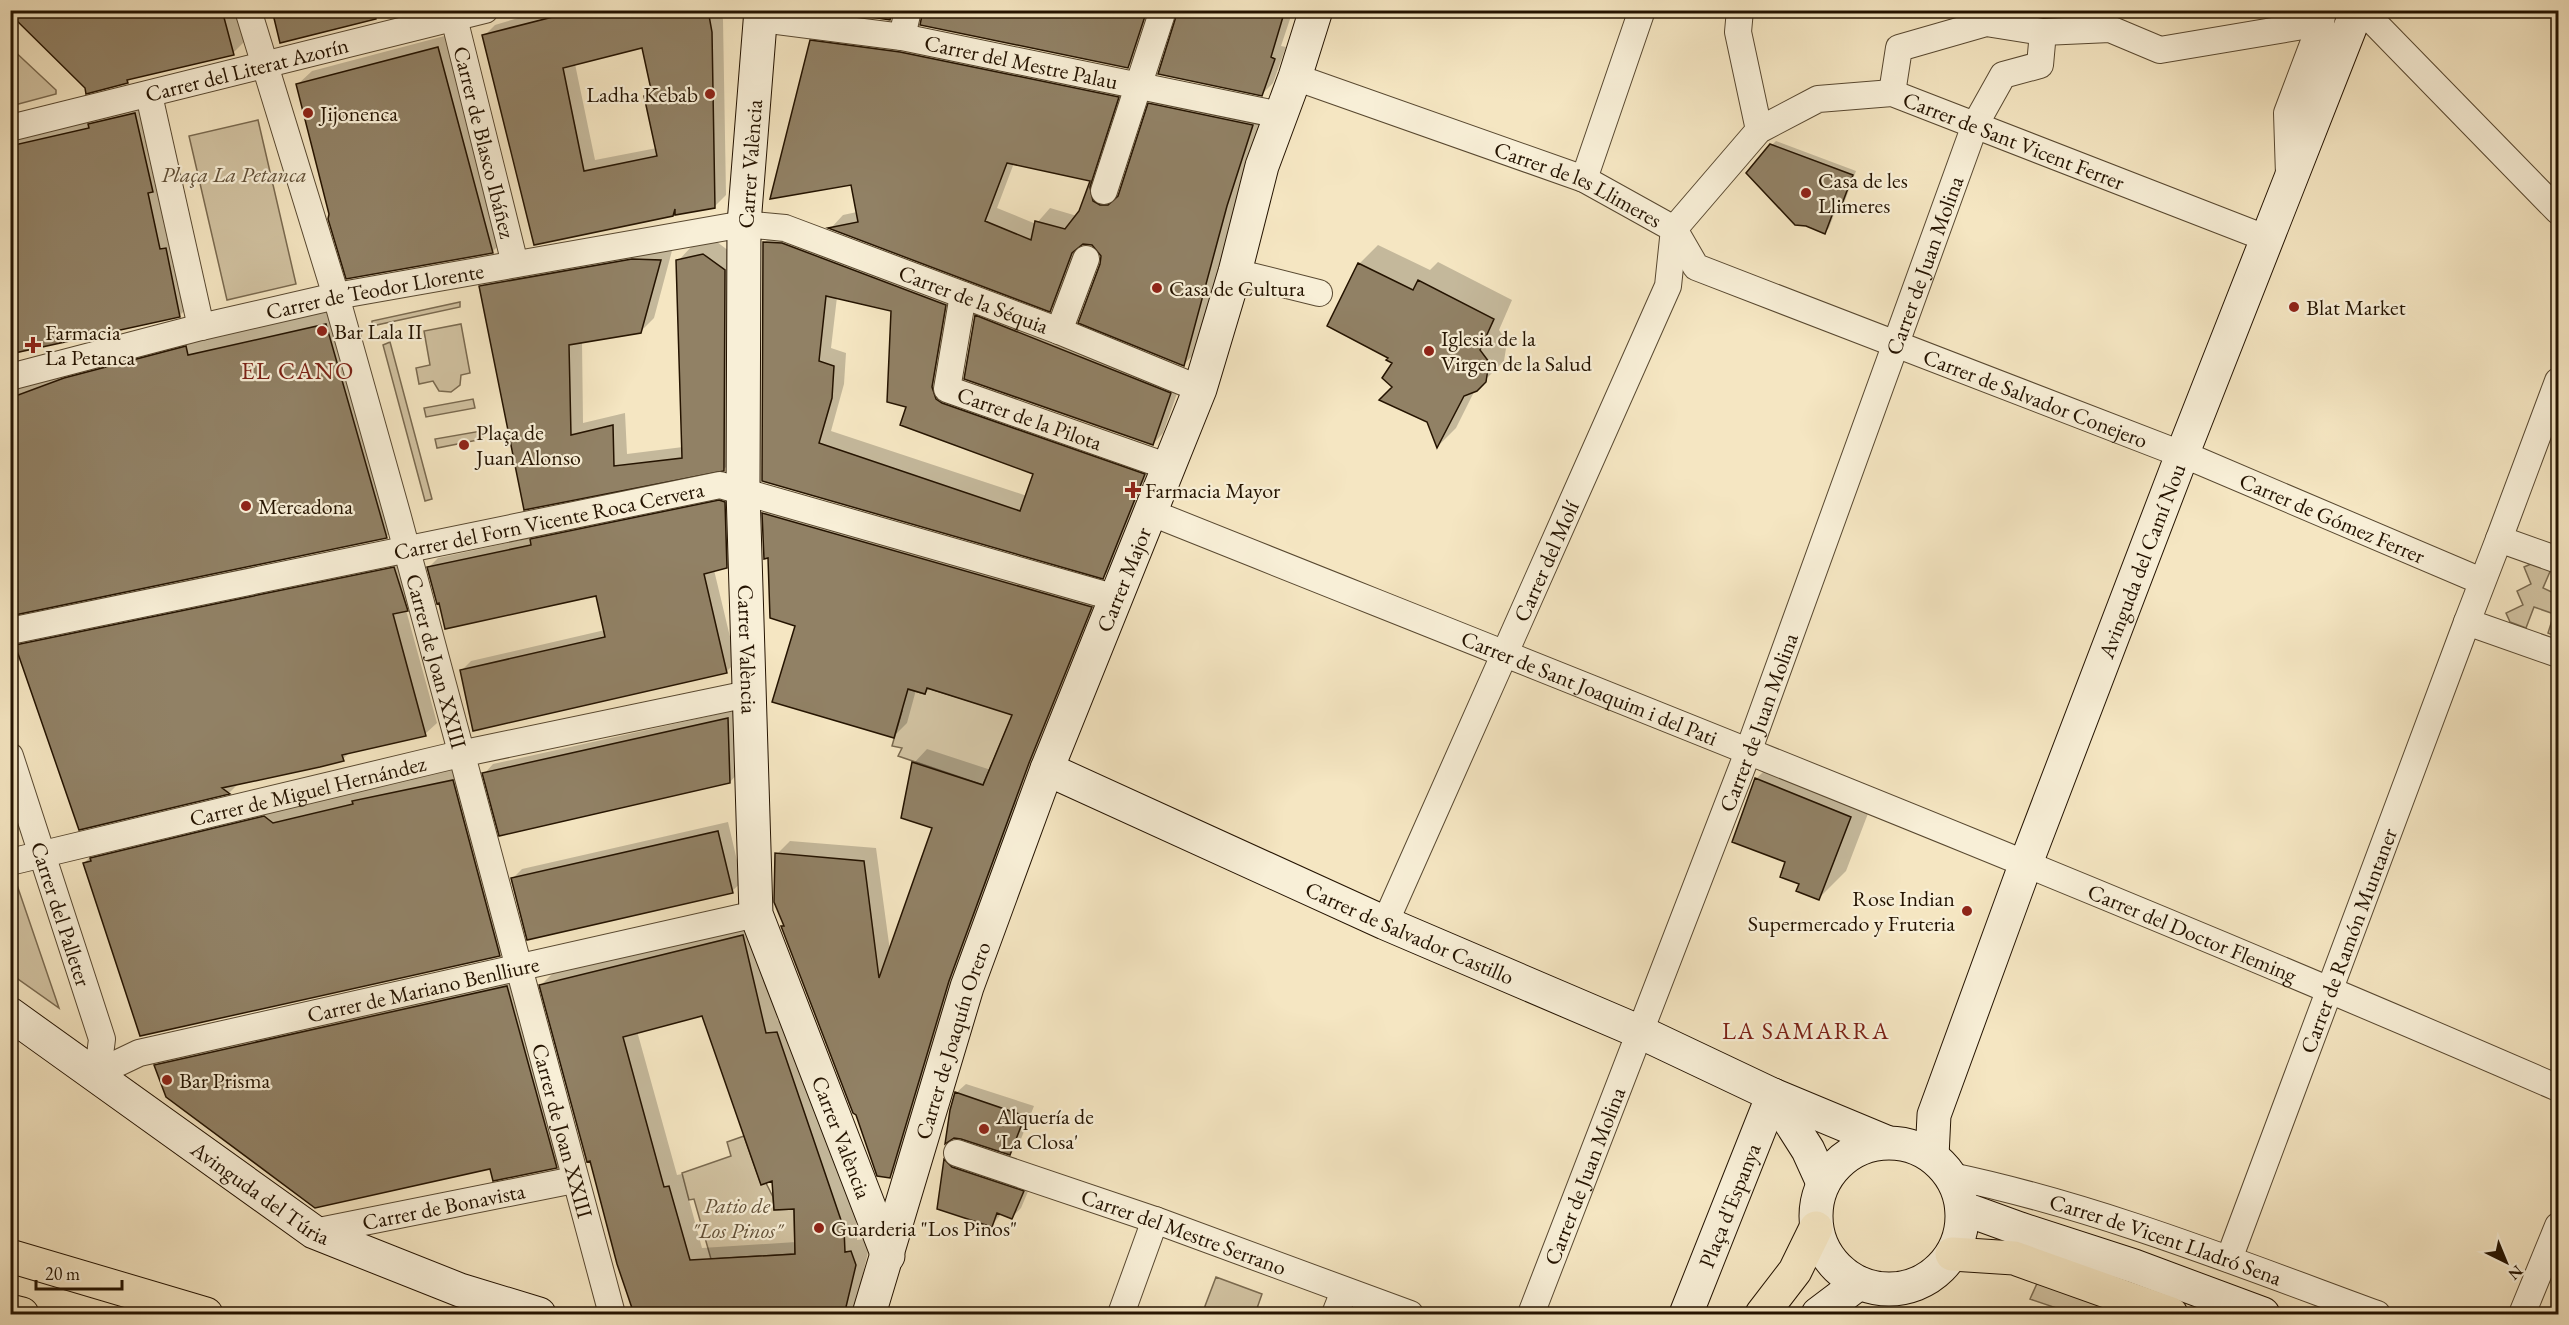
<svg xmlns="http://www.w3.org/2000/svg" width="2569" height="1325" font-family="'EB Garamond',serif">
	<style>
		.green { fill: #d1c2a1; stroke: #7a6a50; stroke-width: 1.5 }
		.shadow { fill: #0003; fill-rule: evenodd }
		.building { fill: #918165; stroke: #241300; stroke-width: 1.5; fill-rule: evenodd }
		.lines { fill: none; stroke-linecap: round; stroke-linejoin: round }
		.street-casing { stroke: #584830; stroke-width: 28 }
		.secondary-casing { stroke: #241300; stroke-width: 35 }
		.highway-casing { stroke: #241300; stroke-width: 35 }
		.street { stroke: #f8efd7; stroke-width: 26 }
		.secondary { stroke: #f8efd7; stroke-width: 33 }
		.highway { stroke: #f5e6c2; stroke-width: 33 }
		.poi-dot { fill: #8f2418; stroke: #f8efd7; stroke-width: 2 }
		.labels { text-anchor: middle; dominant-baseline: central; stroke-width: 4.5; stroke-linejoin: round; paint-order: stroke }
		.street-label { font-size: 22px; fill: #241300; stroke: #f8efd7 }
		.poi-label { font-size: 22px; fill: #241300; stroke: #f8efd7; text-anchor: start }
		.park-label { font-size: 22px; font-style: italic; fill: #615038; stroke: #f8efd7 }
		.neighbourhood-label { font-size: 24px; letter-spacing: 1.5px; fill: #7a1f14; stroke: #f8efd7 }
	</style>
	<rect width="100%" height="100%" fill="#f5e6c2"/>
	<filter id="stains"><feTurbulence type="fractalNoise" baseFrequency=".00333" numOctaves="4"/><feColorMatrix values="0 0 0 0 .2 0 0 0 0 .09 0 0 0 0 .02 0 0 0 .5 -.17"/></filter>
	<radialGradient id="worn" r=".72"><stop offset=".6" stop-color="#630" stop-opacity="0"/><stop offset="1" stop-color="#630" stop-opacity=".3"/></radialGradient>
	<path class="green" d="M10,47L56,90V94L11,106Z
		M258,120L296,284L227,300L189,136Z
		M460,302V307L372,326V321Z
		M461,324L470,373L461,375L460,385L451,392L439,391L433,381L419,384L416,368L430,365L424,331Z
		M390,342L432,499L425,501L383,345Z
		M473,399L475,408L426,417L424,408Z
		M481,431L483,439L437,448L435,439Z
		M2538,561L2552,567L2543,588L2558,595V637L2548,633L2554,614L2534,607L2526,628L2510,622L2506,613L2523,605L2517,591L2531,584L2524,567Z
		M862,676L925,694L927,688L1013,714L983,785L898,756L902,748L892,746L902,711L855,697Z
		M10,882L17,885L59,1008L11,974Z
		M744,1136L761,1184L766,1183L773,1197L774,1210L794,1209L795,1254L711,1259L694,1199L689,1200L682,1173L731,1156L727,1142Z
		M1216,1277L1262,1294L1255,1314H1202Z
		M2039,1279L2138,1314H2074L2030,1299Z"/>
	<path class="shadow" d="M10,10H243L250,36L233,53L131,78L127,82L87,87Z
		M273,10H405L281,41Z
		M516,10H721L723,20L726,195L714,207L677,210L673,214L535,243L484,36L495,25L518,18ZM643,47L652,89L645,96L657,148L595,160L575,64Z
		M923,10H1154L1139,55L1128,67Z
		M1178,10H1293L1281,46L1286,47L1273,83L1262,94Z
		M824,28L1131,84L1114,193H1121L1150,104L1163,91L1265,112L1197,351L1184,364L1102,264L1099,249L1091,243H1083L1063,297L1050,310L831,228L843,215L857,212L852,183L811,41ZM1014,163L1092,179L1077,216L1050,208L1036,224L997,208Z
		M452,34L507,237L492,252L331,215L297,85L312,71Z
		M153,95L198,297L179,316L10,352V134Z
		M1776,141L1856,171L1843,206L1839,210L1836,209L1829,228L1825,232L1772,145Z
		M777,230L958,292L944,373L1156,462L1116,564L1103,577L763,480L764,243ZM837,297L893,310L908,406L1035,473L1027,496L831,431L844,384L846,353L831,348Z
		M717,242L737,257V456L724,469L526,508L481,286L494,273L673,247L654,318L641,331L582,342L583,423L625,413L627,454L683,447L678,261L691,247Z
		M1378,245L1430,270L1438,262L1512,300L1499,330L1507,342L1504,361L1475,390L1456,428L1438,446L1428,421L1394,387V363L1390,357L1359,264Z
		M987,305L1181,382L1163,433L1153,444L976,316Z
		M344,307L403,520L386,537L10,615V388L205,339Z
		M730,492L735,557L726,567L714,570L736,662L727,671L475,729L462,670L471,661L605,630L597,595L441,601L429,567L438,558L535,537L542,530Z
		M777,500L1104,594L903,1163L890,1176L857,1115L783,927L785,925L777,854L790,841L876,848L890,951L934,827L914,763L927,749L991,770L1015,714L930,688L925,693L916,690L907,723L894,736L797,625L769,557H765L764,513Z
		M406,556L419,598L406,610L437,723L425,734L350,752L343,759L239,783L230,792L80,828L17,646L29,634Z
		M737,710L739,772L730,782L484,774L493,764Z
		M1783,752L1877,790L1846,871L1819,898L1787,861L1756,779Z
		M472,761L518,936L499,955L84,863L103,844Z
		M728,822L742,882L732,891L512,879L522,869Z
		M755,923L778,1021L789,1020L856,1215L857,1240L864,1239L868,1252L858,1295L851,1314H634L541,985L554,972ZM703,1014L774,1178L795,1207L796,1242L702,1248L682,1174L677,1175L637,1031Z
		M519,974L568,1155L557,1167L156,1065L168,1054Z
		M966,1084L1034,1106L1019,1144L1010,1153L956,1093Z
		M954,1150L1032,1182L1021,1208L1012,1217L1002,1213L992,1225L939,1208L945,1159Z"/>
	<path class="building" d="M10,10H222L234,55L127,80L128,83L86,94L85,88L10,14Z
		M272,10H375L376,19L280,43Z
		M580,10H708L712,32L715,208L675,215V209L673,216L534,245L482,35ZM642,48L652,94L644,96L657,156L584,171L563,68Z
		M825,10H893L890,20Z
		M923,10H1147L1128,68L920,25Z
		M1178,10H1285L1271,57L1275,59L1262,96L1158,74Z
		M810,40L900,52L1119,97L1090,187L1093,201L1100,205H1108L1118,196L1148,103L1253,125L1227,206L1184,366L1078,323L1100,264L1101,256L1092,245L1083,244L1072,253L1050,312L828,228L858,222L851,185L770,199ZM1007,163L1090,181L1079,211L1065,229L1035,221L1031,240L985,221Z
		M438,47L493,253L346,279L328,219L329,214L296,84Z
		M135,113L153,192L148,193L160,249L166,248L180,317L10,354V146L89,128L88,124Z
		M1770,144L1853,175L1839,212L1834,210L1825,234L1806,226L1795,225L1746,173Z
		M763,242L782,243L946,305L932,387L936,399L942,403L1145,474L1103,579L762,481ZM826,296L891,311L887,402L906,407L900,425L1033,474L1020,511L819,443L832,398L834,366L819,361Z
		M703,254L725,270L724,471L524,510L479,286L632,259L661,260L641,333L569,345L571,435L613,425L614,466L682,458L676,260Z
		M1358,263L1413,290L1418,280L1494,319L1480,350L1489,362L1486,382L1477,391L1464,396L1437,448L1427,422L1379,400L1392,387L1382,378L1392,363L1386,360L1388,358L1327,326Z
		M975,315L1171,393L1153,445L964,379Z
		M326,324L387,538L10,616V398L64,378L186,346L188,355Z
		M719,500L725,502L727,568L704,574L727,673L473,731L460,670L605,637L596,596L445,629L439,603L437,604L427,567L531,545L530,539Z
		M762,513L1092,607L1029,763L949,981L890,1178L877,1176L856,1115L853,1113L781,926H784L774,902L775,853L864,861L879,978L932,828L901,818L912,762L983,785L1012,715L927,688L925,694L908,689L894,738L772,702L795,626L770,618L768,558L764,559Z
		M394,567L408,611L393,614L426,736L342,755L344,761L320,767L222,788L230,794L79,830L15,645Z
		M728,718L730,783L499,836L482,773Z
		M1755,778L1851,817L1819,900L1796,891L1799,884L1780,877L1785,862L1732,842Z
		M453,780L500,956L140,1036L83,863L91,861L90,858L264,816L273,823L353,804L352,801Z
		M718,831L733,893L527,940L511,878Z
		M743,935L766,1033L777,1032L844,1229L845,1252L851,1251L856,1265L846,1307L843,1314H634L617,1264L590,1161L587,1162L539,985ZM702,1016L761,1185L772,1181L774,1210L794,1209L795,1254L690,1260L669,1186L664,1187L623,1037Z
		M507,986L557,1168L493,1181L490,1169L315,1208L166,1097L154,1065Z
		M955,1092L1025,1116L1010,1155L961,1139L954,1138L945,1144L950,1110Z
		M944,1159L952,1167L1024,1191L1012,1219L997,1213L992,1227L937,1209Z"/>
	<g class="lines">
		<defs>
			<g id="street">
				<path id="s1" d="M248,10L336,296L398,517L612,1314"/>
				<path d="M1740,10L1738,32L1759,130"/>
				<path d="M2362,10L2558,211"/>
				<path id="s2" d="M454,18L515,264"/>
				<path id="s3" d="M761,19L902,37L1280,115"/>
				<path d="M902,37L908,10"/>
				<path id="s4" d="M1295,77L1584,179L1674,229"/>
				<path d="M1892,93L1899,48L1986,23L2043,32"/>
				<path d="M149,95L201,327"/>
				<path id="s5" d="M10,128L485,10"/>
				<path d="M2289,175L2287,113L2321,23L2323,10"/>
				<path d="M1584,179L1642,10"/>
				<path d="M1104,191L1163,10"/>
				<path id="s6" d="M1674,229L1696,267L2199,461L2481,581"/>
				<path id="s7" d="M1674,229L1759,130L1818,99L1892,93L2268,239"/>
				<path d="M1235,272L1319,293"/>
				<path id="s8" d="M963,295L947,389L1169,467"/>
				<path d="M1059,331L1086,259"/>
				<path id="s9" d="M10,377L201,327L336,296L744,224L785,228L1059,331L1200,389"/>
				<path id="s10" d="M1152,513C1622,701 2094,886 2558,1088"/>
				<path d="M2499,539L2558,381"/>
				<path d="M2558,560L2499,539L2467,622L2558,654"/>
				<path id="s11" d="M10,631L720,485L1116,598"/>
				<path id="s12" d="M10,756L102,1039L100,1055L95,1074"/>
				<path id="s13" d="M10,862L460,754L748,694"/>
				<path id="s14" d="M1385,923L1668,286L1674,229"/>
				<path id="s15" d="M95,1074L139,1053L756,914"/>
				<path id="s16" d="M957,1153L1155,1220L1410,1314"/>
				<path id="s17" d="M1951,1176C2095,1206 2238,1263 2377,1314"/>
				<path id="s18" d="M314,1232L574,1180"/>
				<path id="s19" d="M2229,1259L2467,622"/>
				<path d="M1121,1314L1155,1220"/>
				<path d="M1335,1314L1344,1291"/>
				<path id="s20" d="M1531,1314L1748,752L1975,125L2003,75L2040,65L2043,32L2110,29L2160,50L2321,23"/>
				<path d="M2522,1314L2558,1226"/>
			</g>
			<g id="secondary">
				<path id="s21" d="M761,10L744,224L743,491L756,914L888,1256"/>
				<path id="s22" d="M1047,769L1385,923L1640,1032L1773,1095L1886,1142"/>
				<path id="s23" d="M10,1014L314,1232L460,1290L539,1314"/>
				<path d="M1773,1095L1808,1150L1823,1183"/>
				<circle cx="1889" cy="1216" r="73"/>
				<path id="s24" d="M1932,1156L1934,1115L2026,863L2182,455L2357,10"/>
				<path d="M1962,1208L2020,1229L2134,1266L2263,1314"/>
				<path id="s25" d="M869,1314L967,987L1047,769L1200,389L1235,272L1262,166L1295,77L1316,10"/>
				<path id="s26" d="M1686,1314L1773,1095"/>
				<path d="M1818,1314L1859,1283"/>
			</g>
			<path id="highway" d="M1952,1254L2014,1258L2171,1314
				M10,1256L206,1314
				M10,1311L22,1314
				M1762,1314L1795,1271L1816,1228"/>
		</defs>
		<use href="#street" class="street-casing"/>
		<use href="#secondary" class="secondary-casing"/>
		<use href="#highway" class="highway-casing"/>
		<use href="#street" class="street"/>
		<use href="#secondary" class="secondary"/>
		<use href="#highway" class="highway"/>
	</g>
	<g class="poi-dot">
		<circle cx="710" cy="94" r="6"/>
		<circle cx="308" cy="113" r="6"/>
		<circle cx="1806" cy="193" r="6"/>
		<circle cx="1157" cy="288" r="6"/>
		<circle cx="2294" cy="307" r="6"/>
		<circle cx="322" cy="331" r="6"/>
		<path d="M30 336h6v6h6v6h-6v6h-6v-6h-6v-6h6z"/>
		<circle cx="1429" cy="351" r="6"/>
		<circle cx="464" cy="445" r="6"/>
		<path d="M1130 481h6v6h6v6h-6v6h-6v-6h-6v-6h6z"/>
		<circle cx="246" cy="506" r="6"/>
		<circle cx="1967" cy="911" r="6"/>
		<circle cx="167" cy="1080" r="6"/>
		<circle cx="984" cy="1129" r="6"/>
		<circle cx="819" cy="1228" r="6"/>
	</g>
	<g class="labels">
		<g class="street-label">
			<text stroke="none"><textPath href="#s3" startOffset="264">Carrer del Mestre Palau</textPath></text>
			<text stroke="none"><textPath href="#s5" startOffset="244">Carrer del Literat Azorín</textPath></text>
			<text stroke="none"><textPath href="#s2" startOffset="128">Carrer de Blasco Ibáñez</textPath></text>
			<text stroke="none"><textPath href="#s7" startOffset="402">Carrer de Sant Vicent Ferrer</textPath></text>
			<text transform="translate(750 164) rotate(-86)">Carrer València</text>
			<text stroke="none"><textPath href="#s4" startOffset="303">Carrer de les Llimeres</textPath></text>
			<text stroke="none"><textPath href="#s20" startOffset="1120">Carrer de Juan Molina</textPath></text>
			<text stroke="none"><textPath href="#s9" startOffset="375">Carrer de Teodor Llorente</textPath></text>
			<text stroke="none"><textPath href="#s9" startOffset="993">Carrer de la Séquia</textPath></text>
			<text stroke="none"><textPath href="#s6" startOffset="408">Carrer de Salvador Conejero</textPath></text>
			<text stroke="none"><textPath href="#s8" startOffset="183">Carrer de la Pilota</textPath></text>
			<text stroke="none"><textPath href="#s6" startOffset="728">Carrer de Gómez Ferrer</textPath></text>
			<text stroke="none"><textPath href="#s11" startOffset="550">Carrer del Forn Vicente Roca Cervera</textPath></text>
			<text stroke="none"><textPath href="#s14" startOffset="396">Carrer del Molí</textPath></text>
			<text stroke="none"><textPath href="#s24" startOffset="633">Avinguda del Camí Nou</textPath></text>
			<text stroke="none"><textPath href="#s25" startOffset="778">Carrer Major</textPath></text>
			<text stroke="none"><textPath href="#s21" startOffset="640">Carrer València</textPath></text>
			<text stroke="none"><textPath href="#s1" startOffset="678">Carrer de Joan XXIII</textPath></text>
			<text stroke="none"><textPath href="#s10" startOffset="471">Carrer de Sant Joaquim i del Pati</textPath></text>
			<text stroke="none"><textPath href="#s20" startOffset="634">Carrer de Juan Molina</textPath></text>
			<text stroke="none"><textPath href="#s13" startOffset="306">Carrer de Miguel Hernández</textPath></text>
			<text stroke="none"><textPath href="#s12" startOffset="166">Carrer del Palleter</textPath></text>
			<text stroke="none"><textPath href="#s22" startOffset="398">Carrer de Salvador Castillo</textPath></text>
			<text stroke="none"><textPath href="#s10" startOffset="1122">Carrer del Doctor Fleming</textPath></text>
			<text stroke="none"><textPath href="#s19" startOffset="340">Carrer de Ramón Muntaner</textPath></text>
			<text stroke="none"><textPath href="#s15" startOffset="340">Carrer de Mariano Benlliure</textPath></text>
			<text stroke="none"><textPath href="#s25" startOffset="286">Carrer de Joaquín Orero</textPath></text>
			<text stroke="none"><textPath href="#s1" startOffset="1164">Carrer de Joan XXIII</textPath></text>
			<text stroke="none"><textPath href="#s21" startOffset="1144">Carrer València</textPath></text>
			<text stroke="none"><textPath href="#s20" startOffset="148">Carrer de Juan Molina</textPath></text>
			<text stroke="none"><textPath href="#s23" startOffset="308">Avinguda del Túria</textPath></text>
			<text stroke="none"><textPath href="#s26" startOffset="117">Plaça d'Espanya</textPath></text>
			<text stroke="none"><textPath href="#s18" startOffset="132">Carrer de Bonavista</textPath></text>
			<text stroke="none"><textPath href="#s16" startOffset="240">Carrer del Mestre Serrano</textPath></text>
			<text stroke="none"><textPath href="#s17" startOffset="224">Carrer de Vicent Lladró Sena</textPath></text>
		</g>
		<g class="poi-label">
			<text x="698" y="94" text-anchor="end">Ladha Kebab</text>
			<text x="320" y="113">Jijonenca</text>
			<text x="1818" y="180">Casa de les<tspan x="1818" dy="25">Llimeres</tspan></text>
			<text x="1169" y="288">Casa de Cultura</text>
			<text x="2306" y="307">Blat Market</text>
			<text x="334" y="331">Bar Lala II</text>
			<text x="45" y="332">Farmacia<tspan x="45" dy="25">La Petanca</tspan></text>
			<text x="1441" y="338">Iglesia de la<tspan x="1441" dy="25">Virgen de la Salud</tspan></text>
			<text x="476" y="432">Plaça de<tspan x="476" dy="25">Juan Alonso</tspan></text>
			<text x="1145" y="490">Farmacia Mayor</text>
			<text x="258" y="506">Mercadona</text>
			<text x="1955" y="898" text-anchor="end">Rose Indian<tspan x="1955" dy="25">Supermercado y Fruteria</tspan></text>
			<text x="179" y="1080">Bar Prisma</text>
			<text x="996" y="1116">Alquería de<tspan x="996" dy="25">'La Closa'</tspan></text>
			<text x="831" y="1228">Guarderia "Los Pinos"</text>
		</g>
		<g class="park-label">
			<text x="234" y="174">Plaça La Petanca</text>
			<text x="737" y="1205">Patio de<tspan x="737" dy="25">"Los Pinos"</tspan></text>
		</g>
		<g class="neighbourhood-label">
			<text x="298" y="370">EL CANO</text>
			<text x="1806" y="1030">LA SAMARRA</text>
		</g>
	</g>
	<rect width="2569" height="1325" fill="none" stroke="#f5e6c2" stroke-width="36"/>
	<rect x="12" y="12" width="2545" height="1301" fill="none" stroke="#241300" stroke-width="3"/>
	<rect x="18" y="18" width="2533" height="1289" fill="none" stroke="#241300" stroke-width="1.5"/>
	<g transform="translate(2506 1262) rotate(137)" stroke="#f8efd7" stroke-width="4.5" paint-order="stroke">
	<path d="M0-4.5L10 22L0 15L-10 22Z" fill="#241300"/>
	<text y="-9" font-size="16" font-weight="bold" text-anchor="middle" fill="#241300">N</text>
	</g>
	<path d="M36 1280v9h86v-9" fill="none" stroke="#241300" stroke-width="3"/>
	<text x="45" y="1280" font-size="18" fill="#241300" stroke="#f8efd7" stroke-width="4.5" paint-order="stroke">20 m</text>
	<rect width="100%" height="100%" filter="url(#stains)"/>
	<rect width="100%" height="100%" fill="url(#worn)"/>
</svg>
